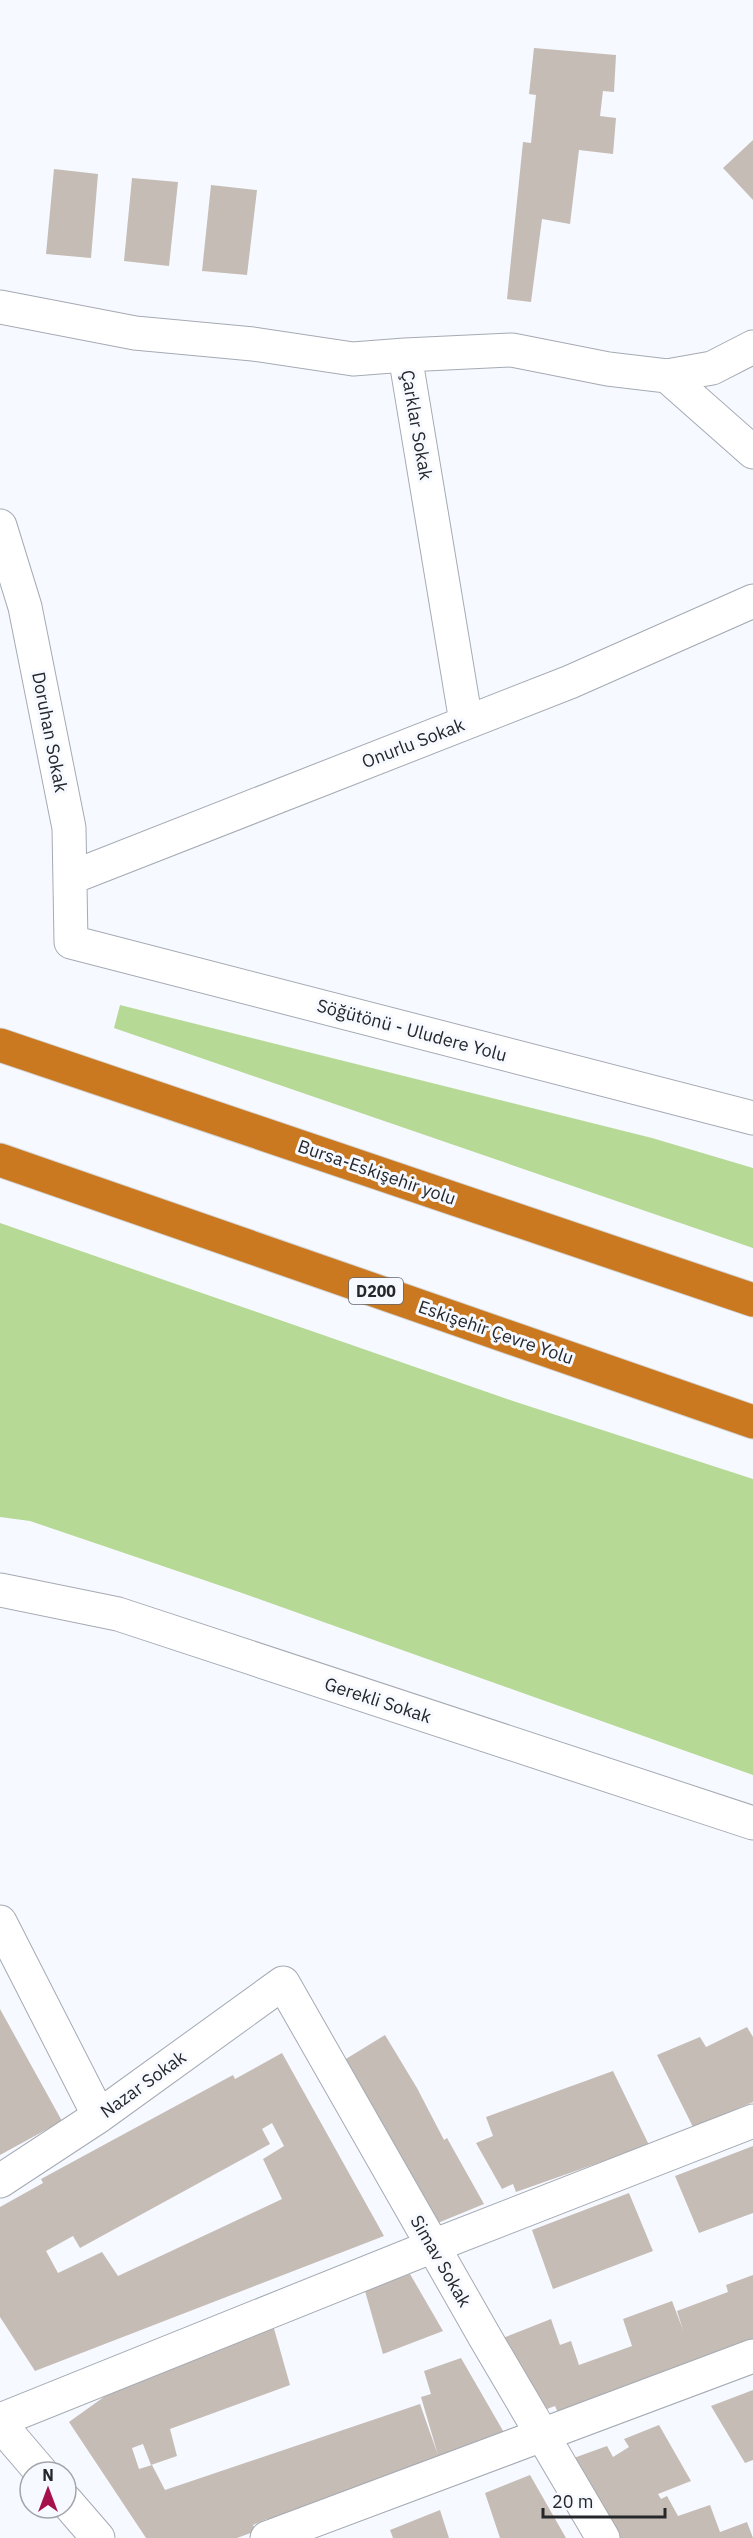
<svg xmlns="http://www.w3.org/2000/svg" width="753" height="2538" font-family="'IBM Plex Sans',sans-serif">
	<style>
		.green { fill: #b6d995 }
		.building { fill: #c5bcb5; fill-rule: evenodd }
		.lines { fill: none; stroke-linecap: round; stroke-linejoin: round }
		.minor-casing { stroke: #a5aab3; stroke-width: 35 }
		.highway-casing { stroke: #d3d4d5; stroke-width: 35 }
		.minor { stroke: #fff; stroke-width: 33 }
		.highway { stroke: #cb7921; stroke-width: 33 }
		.labels { text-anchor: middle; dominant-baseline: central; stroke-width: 6; stroke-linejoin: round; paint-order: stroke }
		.shield { fill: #f6f9ff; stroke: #64666b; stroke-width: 1.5 }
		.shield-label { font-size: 16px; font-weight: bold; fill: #25272b }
		.street-label { font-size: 18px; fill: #25272b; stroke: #f6f9ff }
	</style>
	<rect width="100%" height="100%" fill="#f6f9ff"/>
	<path class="green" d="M120,1005L652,1138L753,1168V1248L114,1028Z
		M0,1223L516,1402L753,1479V1775L242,1593L30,1521L0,1517Z"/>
	<path class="building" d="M534,48L616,55L614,92L603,91L600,116L616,118L613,154L579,150L570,224L542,219L531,302L507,299L523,142L531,143L536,95L529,94Z
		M753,140V200L723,168Z
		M54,169L98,174L91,258L46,254Z
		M132,178L178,182L169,266L124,261Z
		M211,185L257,190L247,275L202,271Z
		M0,2009L62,2121L0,2155Z
		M747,2027L753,2037V2102L693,2127L657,2055L700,2037L706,2047Z
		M385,2035L417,2088L444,2140L447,2138L484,2204L428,2227L336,2065Z
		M282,2053L384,2236L35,2371L0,2317V2207L43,2183L41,2179L135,2128L233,2075L235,2079ZM272,2123L284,2146L263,2159L282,2199L118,2276L102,2252L58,2273L46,2251L73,2236L80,2248L270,2144L262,2129Z
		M613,2071L649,2145L516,2192L513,2184L502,2189L476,2143L493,2136L486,2117Z
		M753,2146V2213L699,2233L675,2176Z
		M629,2193L653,2251L553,2289L532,2230Z
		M410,2274L443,2331L383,2354L365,2291Z
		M753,2275V2343L559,2415L555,2406L539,2412L498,2340L551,2319L560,2345L571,2341L579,2365L632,2346L623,2319L672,2301L683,2330L677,2311L728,2292L726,2285Z
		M273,2325L290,2385L170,2429L177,2456L151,2465L143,2444L132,2448L139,2469L152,2465L165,2490L420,2404L438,2455L421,2397L431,2394L424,2371L461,2358L506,2436L270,2526L267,2519L253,2525L256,2531L237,2538H146L69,2422L122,2384Z
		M753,2390V2460L745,2463L711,2406Z
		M659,2425L691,2481L658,2494L661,2499L667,2496L678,2516L710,2505L720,2532L747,2522L753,2538H616L571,2459L607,2446L613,2457L629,2447L624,2439Z
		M530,2475L566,2538H500L485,2493Z
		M440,2510L449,2538H393L390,2530Z"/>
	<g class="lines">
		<defs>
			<path id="minor" d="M0,307L135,333L253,344L353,359L405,355L466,722
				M405,355L512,350L608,369L667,376L712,368L753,347
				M667,376L753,452
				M0,526L25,607L69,828L71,942L753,1118
				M70,878L570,682L753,601
				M0,1590L118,1614L753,1823
				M0,1922L99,2116
				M0,2181L99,2116L283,1983L486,2339L603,2538
				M0,2420L433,2246L753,2121
				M0,2424L41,2472
				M66,2501L98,2538
				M267,2538L753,2356"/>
			<path id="highway" d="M0,1045L753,1300
				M0,1160L753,1422"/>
		</defs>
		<use href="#minor" class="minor-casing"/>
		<use href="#highway" class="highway-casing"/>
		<use href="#minor" class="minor"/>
		<use href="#highway" class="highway"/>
	</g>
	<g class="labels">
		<rect class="shield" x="349" y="1278" width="54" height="26" rx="4.5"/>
		<g class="shield-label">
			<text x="376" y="1291">D200</text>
		</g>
		<g class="street-label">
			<text transform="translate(417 425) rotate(80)">Çarklar Sokak</text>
			<text transform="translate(50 732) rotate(79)">Doruhan Sokak</text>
			<text transform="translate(413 743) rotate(-21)">Onurlu Sokak</text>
			<text transform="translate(412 1030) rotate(15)">Söğütönü - Uludere Yolu</text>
			<text transform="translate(377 1172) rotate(19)">Bursa-Eskişehir yolu</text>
			<text transform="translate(496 1332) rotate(19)">Eskişehir Çevre Yolu</text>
			<text transform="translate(378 1700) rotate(18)">Gerekli Sokak</text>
			<text transform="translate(143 2084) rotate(-36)">Nazar Sokak</text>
			<text transform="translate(441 2261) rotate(60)">Simav Sokak</text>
		</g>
	</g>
	<g transform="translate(48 2490)"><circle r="28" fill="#f6f9ff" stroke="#a2a5aa" stroke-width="1.5"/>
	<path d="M0-4.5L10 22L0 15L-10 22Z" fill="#a6114b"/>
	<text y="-9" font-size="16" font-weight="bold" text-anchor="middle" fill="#25272b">N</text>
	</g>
	<path d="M543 2508v9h122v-9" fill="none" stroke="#25272b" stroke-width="3"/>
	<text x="552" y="2508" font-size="18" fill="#25272b" stroke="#f6f9ff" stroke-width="4.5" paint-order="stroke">20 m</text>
</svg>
